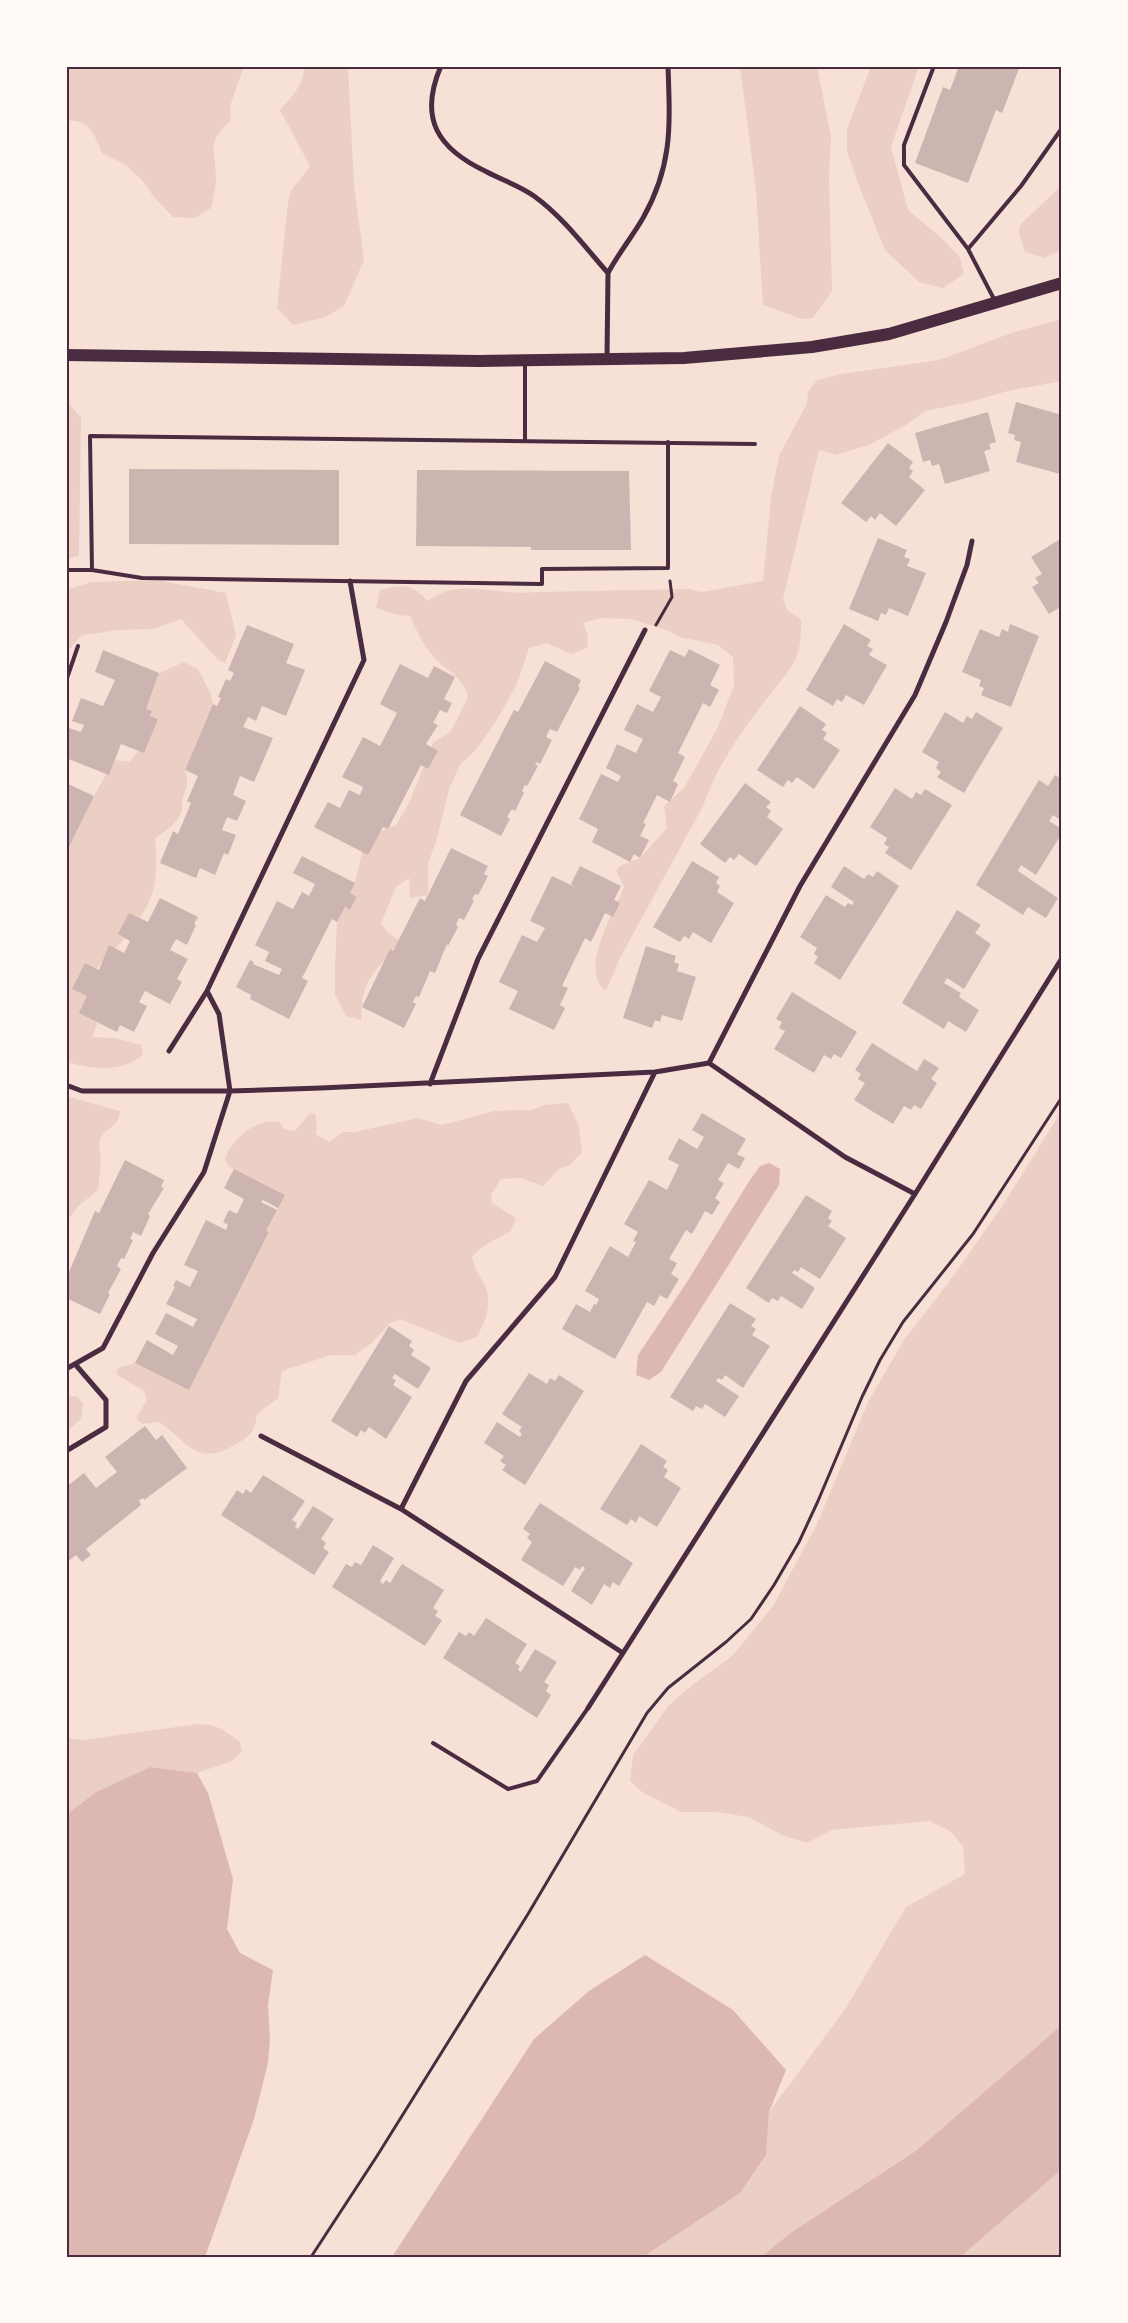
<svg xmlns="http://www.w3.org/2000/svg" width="1128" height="2323" font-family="'Work Sans',sans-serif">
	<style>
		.green { fill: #ebcfc5 }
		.water { fill: #dcb8b0 }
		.building { fill: #ccb4b1 }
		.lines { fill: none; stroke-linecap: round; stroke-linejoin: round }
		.path { stroke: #4a2c40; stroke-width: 3 }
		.service { stroke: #4a2c40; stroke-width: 4 }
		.minor { stroke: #4a2c40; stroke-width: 5 }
		.primary { stroke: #4a2c40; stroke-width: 12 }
		.neatline { fill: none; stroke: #4a2c40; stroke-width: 2 }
	</style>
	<rect width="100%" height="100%" fill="#f7e1d7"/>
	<path class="green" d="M66,66H244L230,106L231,120C206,145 215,146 216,177C216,187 213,198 211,208L195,218L173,217L153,196L142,180L126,165L102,153C94,134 90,118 66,121Z
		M304,66H348L354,186L364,260L344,306L325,317L293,325L277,308L288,202L291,191L310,166L280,110C291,98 305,83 304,66Z
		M740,66H817L831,137L829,178L832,291L813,318L802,319L763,305L756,191Z
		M871,66H919L891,147L908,210L944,240L960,258L964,274L943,288L919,282L885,250L857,181L847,151V129Z
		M1062,185V250L1044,258L1025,252L1019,232L1020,225Z
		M1062,319V381L1008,391L970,402L925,411L906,425L869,445L836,455L819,450L783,599L788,611L801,619C802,633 800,653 793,664C783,680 769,695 758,710C736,739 715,771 703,806L620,958L606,991C578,972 614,911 624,887L616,871L620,866L640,858L667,828L664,806L684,788L718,727L734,685L733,657L718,645L679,637L669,631L631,619L601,618L583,623L588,635L587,648L571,654L547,643L529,648C525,659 522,670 518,681C510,699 477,756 461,763L449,789L436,842L428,863V895L410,898L409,878L396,887L381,923L387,932L399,940C389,958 370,972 364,992C361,1001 362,1011 361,1020L346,1016L335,995V968L337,922L345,907L351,909L357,897L350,893C359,876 360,855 366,837L396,825L409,803L433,743L451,731L468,697C462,673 445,672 431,654C422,642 416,630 410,616L398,615L376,608L380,590C404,585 409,582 428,601C459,576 500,597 536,592L690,589L701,592L763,581L771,498L779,456L807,403L808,392L817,380L841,374L939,360L1014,332Z
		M66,404H69L81,418L79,556L66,559Z
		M157,580L226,593L236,635L225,663L218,660L181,619L154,629L120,630L82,635L66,653V590L91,582Z
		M184,662L198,669L211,694L213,704L185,770C189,781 187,787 183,797C181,802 183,809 181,813C177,824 163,832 155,839C156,853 157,868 155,882C149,918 116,948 92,973L90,1007L97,1024L92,1037L115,1038L141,1045L143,1055C122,1073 91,1069 66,1062V865L69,859L66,858V853C82,821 96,789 115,760L130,762L158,719L150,716L152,711L146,709L159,673Z
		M66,1096L120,1111C119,1123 112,1127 103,1133L99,1142L101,1160L98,1190L77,1207L66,1223Z
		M568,1103L579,1126L582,1152L570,1165L559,1169L543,1186L521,1178L501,1179L491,1195L492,1203L516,1218L511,1231L487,1244L472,1256C474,1271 481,1276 486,1288C492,1307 485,1321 477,1337L459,1343L400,1319L389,1324L372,1343L355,1355H331L282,1371L278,1398L257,1414C255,1431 251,1436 236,1444C196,1468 189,1442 159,1422L142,1424L136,1418L147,1400L144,1391L116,1374L118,1368L135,1363L189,1390L269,1233L266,1231L284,1195L228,1166L225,1158C233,1138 256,1118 279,1122L284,1129L295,1131L310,1113L315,1114L317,1124L316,1134L329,1142L343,1132H355L418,1118L442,1125L494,1111L531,1110L545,1105Z
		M1062,1110V2257H643L740,2193L766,2155L769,2112L846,2008L906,1907L965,1874L963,1846L950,1831L929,1821L832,1830L807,1843L782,1835L748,1817L717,1812H681L643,1793L630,1781L633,1755L670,1704L695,1683L733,1655L773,1606L817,1524L868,1402L904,1340L949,1282L1001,1208Z
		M66,1395L78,1397L83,1404L81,1419L66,1432Z
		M198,1724C220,1725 223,1730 240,1742L242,1751L232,1761L197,1773L150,1767L96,1792L66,1815V1738L83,1740Z"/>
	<path class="water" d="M769,1163L780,1169L779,1185L661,1372L649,1380L636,1375L638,1355L687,1282L748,1183L760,1166Z
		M150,1767L197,1773L208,1793L233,1879L227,1929L240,1953L273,1970L268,2005L270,2038L268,2063L254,2119L205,2257H66V1815L96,1792Z
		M645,1955L733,2010L786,2070L769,2112L766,2155L740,2193L643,2257H392L534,2039L589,1991Z
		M1062,2025V2169L960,2257H761L792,2232L916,2151Z"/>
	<path class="building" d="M959,66H1020L1002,113L996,110L968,183L915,163L943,87L950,90Z
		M1016,402L1062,415L1060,474L1016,462L1021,442L1014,440L1015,435L1008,433Z
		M988,412L996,442L989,444L991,449L984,451L990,471L945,484L939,464L932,466L930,460L923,462L915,433Z
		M888,443L913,462L909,468L913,471L909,477L925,490L896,526L880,513L875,520L871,516L866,522L841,503Z
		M129,469L339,470V545L129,544Z
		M417,470L629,471L631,550H531V547L416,546Z
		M878,538L907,550L904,557L910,559L907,566L926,573L908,616L889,608L886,615L881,613L878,621L849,609Z
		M1062,538V606L1049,614L1032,587L1039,583L1035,578L1042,574L1031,557Z
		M844,624L871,640L867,646L873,649L869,655L887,665L864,705L846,695L842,702L837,699L833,706L806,690Z
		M1010,624L1039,636L1011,707L981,695L984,688L979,686L981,680L962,672L980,629L999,637L1002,629L1008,632Z
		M247,625L294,644L286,663L305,670L286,716L262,706L256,721L248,717L243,727L273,738L254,782L240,776L233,795L246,801L237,821L227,817L222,830L236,835L228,855L224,853L215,875L200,868L196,878L160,863L173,831L178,834L191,803L187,801L198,776L185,770L213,704L217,706L221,698L218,697L226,679L230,681L234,673L228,670Z
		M689,649L720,665L710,685L719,690L710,707L703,703L678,753L685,757L673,781L678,784L670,802L657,795L643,823L646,824L640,836L649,840L640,858L634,854L630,862L592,842L598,829L579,819L601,774L618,782L621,776L606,768L617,744L636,753L643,739L624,730L637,704L653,712L661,697L649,691L670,650L685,657Z
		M103,650L159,673L146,709L152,711L150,716L158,719L144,753L121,744L109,775L66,758V727L81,732L84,725L72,721L81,698L103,706L115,680L95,672Z
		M545,661L581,680L578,686L580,688L557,732L550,729L546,737L552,740L540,764L537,762L535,764L538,766L527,786L525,785L522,791L524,793L515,811L512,809L507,817L510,819L501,836L460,815L514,710L518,712Z
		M400,664L428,678L434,666L455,677L444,699L452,703L447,713L440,710L433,723L438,725L426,744L438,751L428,769L421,765L388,829L383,827L368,855L314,827L328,802L340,808L349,790L360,795L363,787L342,777L363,737L380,746L397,713L380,704Z
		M800,706L826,724L822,730L827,733L823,739L840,750L814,789L797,777L792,783L788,780L783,787L757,770Z
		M945,712L963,723L967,716L972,719L976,712L1003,728L964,793L937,777L941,772L936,768L939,762L922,752Z
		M1055,775L1062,779V821L1053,815L1049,821L1062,829V833L1036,875L1021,865L1018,871L1058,898L1046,918L1028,907L1023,915L976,885L1039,780L1048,786Z
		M66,783L94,796L66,853Z
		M745,783L771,802L766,807L771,811L767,817L783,829L756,866L739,854L734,860L730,857L725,863L700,844Z
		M895,788L912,799L916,792L921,795L925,789L952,805L911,870L885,853L889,847L884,844L887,838L870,827Z
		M451,848L488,866L484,874L488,876L478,895L475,894L472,899L474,901L464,920L459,918L456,924L458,927L448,946L447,944L435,973L430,971L419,997L416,996L413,1002L416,1004L404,1028L362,1007L390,949L393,951L420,898L425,901Z
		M302,856L355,883L350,893L357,897L350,910L345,907L337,922L332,919L302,978L308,981L289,1019L250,999L251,995L236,987L250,960L254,962L253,964L279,975L282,969L265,961L269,952L255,945L277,901L293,909L302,892L309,896L315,884L293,873Z
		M692,861L719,877L716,883L720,886L717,892L734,903L711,943L693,932L689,939L684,936L680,942L653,927Z
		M580,866L621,886L614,900L620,903L613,917L605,913L591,942L585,938L562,986L568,988L560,1005L565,1008L554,1030L509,1009L518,991L499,982L522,935L537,942L545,928L530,921L552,876L575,887L571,884Z
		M844,866L864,879L868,874L873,877L877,871L899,886L840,980L814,963L818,957L814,954L817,948L800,937L826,895L845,907L848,903L852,905L854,902L831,887Z
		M160,898L198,917L194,924L196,925L187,945L176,939L170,950L188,959L177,979L182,982L170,1004L145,991L139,1002L147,1006L134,1032L120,1025L117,1032L79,1013L87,996L72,989L85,963L99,970L109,945L124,953L130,941L118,934L129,913L148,922Z
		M957,910L981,925L975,933L991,944L964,989L947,978L944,983L961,993L959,997L979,1010L966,1032L948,1021L944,1029L902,1003Z
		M646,946L676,956L674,962L679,964L677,971L696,977L682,1021L662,1015L660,1022L655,1020L652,1028L623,1018Z
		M792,992L857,1032L841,1058L834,1054L831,1059L824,1055L814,1073L774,1049L785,1031L779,1028L782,1022L776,1019Z
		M872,1043L917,1071L924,1059L939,1068L931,1079L937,1083L921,1109L914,1105L911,1110L904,1106L893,1124L854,1100L865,1083L858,1079L861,1074L855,1070Z
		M702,1113L746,1139L737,1154L745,1158L739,1169L728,1163L718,1180L724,1183L715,1198L720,1202L712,1215L705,1211L692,1234L686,1230L669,1259L677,1263L671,1274L679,1279L667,1299L660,1295L654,1306L647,1302L615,1359L562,1329L576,1304L590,1312L594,1304L596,1305L599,1299L585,1291L610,1246L628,1257L636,1242L633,1241L638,1232L624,1224L649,1180L667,1190L679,1165L668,1159L679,1138L697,1149L704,1137L692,1130Z
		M125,1160L164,1180L161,1187L164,1188L148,1214L150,1216L141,1236L133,1232L130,1239L133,1240L124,1259L121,1258L117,1266L121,1269L108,1293L110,1294L100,1314L66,1298V1279L95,1211L99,1213Z
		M234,1169L285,1195L278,1208L263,1200L261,1202L277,1210L266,1231L269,1232L189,1390L135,1363L147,1340L173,1355L178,1346L155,1334L166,1313L193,1327L197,1319L166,1304L175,1287L173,1286L176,1280L190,1287L198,1271L184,1265L206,1220L226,1230L228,1225L223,1222L229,1210L237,1214L244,1199L224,1188Z
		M806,1195L832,1211L828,1218L832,1221L828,1226L846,1238L820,1279L801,1267L798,1272L794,1270L792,1273L815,1288L802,1309L781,1296L778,1301L772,1298L769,1303L746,1288Z
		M730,1303L756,1319L751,1326L756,1329L752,1335L770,1346L743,1388L725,1375L722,1380L718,1378L716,1381L739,1396L725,1417L705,1404L702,1409L696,1406L693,1411L670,1397Z
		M389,1326L412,1341L409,1346L414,1350L411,1355L431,1368L418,1389L395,1374L392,1378L396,1380L393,1385L412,1397L386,1439L369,1427L365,1433L361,1430L357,1437L331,1421Z
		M529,1373L547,1384L550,1378L555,1381L559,1375L584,1391L525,1485L502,1470L506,1465L500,1461L504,1456L484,1443L497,1422L520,1437L522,1434L519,1431L522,1427L502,1414Z
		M145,1426L156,1440L162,1435L187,1468L144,1500V1498L139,1500L141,1505L86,1549L91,1555L82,1562L76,1555L66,1563V1487L84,1473L96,1488L117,1472L105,1457Z
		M641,1444L667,1461L663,1467L668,1470L664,1477L681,1488L657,1527L639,1516L636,1523L631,1519L627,1525L600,1509Z
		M263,1475L305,1501L292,1520L297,1523L295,1527L298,1529L313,1506L334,1519L321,1539L326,1543L323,1548L329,1552L314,1575L221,1515L237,1490L243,1494L246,1489L251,1493Z
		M540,1503L633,1563L619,1586L613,1582L610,1588L604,1584L592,1605L571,1591L585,1568L582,1566L580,1570L575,1567L563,1586L521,1560L532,1542L527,1538L530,1534L523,1529Z
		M373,1545L394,1558L380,1581L383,1584L386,1580L390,1583L402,1564L444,1590L433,1608L438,1611L435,1616L442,1620L425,1646L332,1587L346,1564L352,1567L355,1562L361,1565Z
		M486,1618L527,1644L515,1663L520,1666L518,1670L521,1672L535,1649L557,1662L544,1682L549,1685L546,1691L551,1695L537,1718L443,1658L459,1632L466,1636L469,1632L474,1636Z"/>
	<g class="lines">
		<path class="path" d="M656,625L672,597L670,581
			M311,2257L377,2156L528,1914L647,1713L668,1688L726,1642L751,1619L774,1585L799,1542L818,1501L862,1397L880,1360L903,1322L973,1234L1062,1097"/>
		<path class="service" d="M934,66L904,145V165L968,249L995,301
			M968,249L1021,186L1062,128
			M525,440V362
			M66,570H92L90,436L755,444
			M92,570L142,578L542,584V569L668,568V442
			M66,681L78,646
			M433,1743L508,1789L537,1781L588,1708"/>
		<path class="minor" d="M441,66C418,119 438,149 487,172C502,180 520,186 534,196C563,217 585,247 608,273C618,254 632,237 643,218C673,165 670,125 668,66
			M607,358L608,273
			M169,1051L207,991
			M709,1063L800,886L915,695L946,622L967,565L972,541
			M430,1084L478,959L645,630
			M66,1085L82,1091H230L321,1088L655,1072L709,1063L845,1157L915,1194
			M66,1369L103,1348L153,1253L204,1172L230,1091L219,1014L207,991L364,660L350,581
			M261,1436L401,1509L623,1653
			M66,1451L106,1427V1400L75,1364
			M401,1509L466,1381L555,1277L655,1072
			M588,1708L915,1194L1062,958"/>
		<path class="primary" d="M66,355L479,361L684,358L812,347L889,334L1062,283"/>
	</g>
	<rect width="1128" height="2323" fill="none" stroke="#fffaf5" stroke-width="135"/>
	<rect x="68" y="68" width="992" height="2188" class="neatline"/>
</svg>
